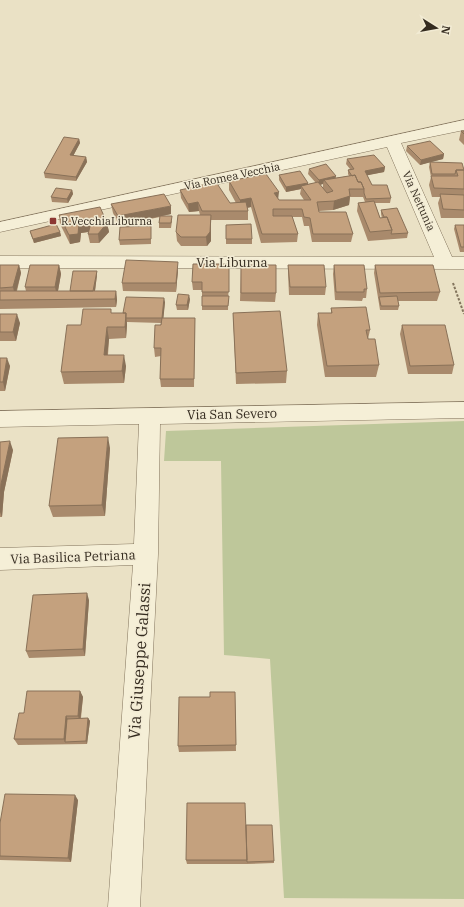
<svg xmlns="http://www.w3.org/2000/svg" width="464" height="907" font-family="'IBM Plex Serif',serif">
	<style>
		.green { fill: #bec79a }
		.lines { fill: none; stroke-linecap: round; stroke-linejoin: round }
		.minor-casing { stroke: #83745d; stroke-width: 1 }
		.path { stroke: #83745d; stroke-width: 2; stroke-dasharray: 2.5 1.5; stroke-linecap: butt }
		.minor { fill: #f5efd7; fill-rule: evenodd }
		.wall { fill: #a98a6c; fill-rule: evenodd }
		.shaded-wall { fill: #897158 }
		.building { fill: #c4a17e; stroke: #897158 }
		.poi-dot { fill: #8c3833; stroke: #f2ebd4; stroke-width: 1.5 }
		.labels { text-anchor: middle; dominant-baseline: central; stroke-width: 3; stroke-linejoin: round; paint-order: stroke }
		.far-street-label { font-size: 11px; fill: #342b1f; stroke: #f2ebd4 }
		.far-poi-label { font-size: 11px; fill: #342b1f; stroke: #f2ebd4; text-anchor: start }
		.street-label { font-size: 13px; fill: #342b1f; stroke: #f2ebd4 }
		.near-street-label { font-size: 16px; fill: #342b1f; stroke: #f2ebd4 }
	</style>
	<rect width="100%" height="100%" fill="#eae1c5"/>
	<path class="green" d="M464,421V899L284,898L270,659L224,655L221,461H164L166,431Z"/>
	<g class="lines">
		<defs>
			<path id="minor" d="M464,120V130L401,143L452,257H464V269L0,268V256L434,257L387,147L0,232V222Z
				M464,402V418L160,424L158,554L140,907H108L133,565L0,570V548L134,544L139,424L0,427V411Z"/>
		</defs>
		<use href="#minor" class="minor-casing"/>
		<path class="path" d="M453,283L464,314"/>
		<use href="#minor" class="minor"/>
	</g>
	<path class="wall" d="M461,131H464V145L459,140Z
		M79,139L80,143L73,156L86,157L87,162L76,181L45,178L44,173Z
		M407,146L444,154L443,159L430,162L464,170V218H441L438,203L440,197H432L429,185L431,177L429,167L430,162L420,165L406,151Z
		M347,159L385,167L384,172L367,175L372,185L391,198L390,203H375L380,218H382L381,214V210L408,233L407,238L368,241L357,211L358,203L365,202L363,197H350L349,205L333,210L319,211V212L353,234L351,242H312L309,226H304L302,217H292L298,234L297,242L261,243L251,207L247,208L248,211V220H211V241L207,246H181L177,241L176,232L200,215L199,211L189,212L181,198L180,190L230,203H236L229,190V181L278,199L279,200H304L300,194L301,189L286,192L279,180V175L308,184L316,183L308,174L309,169L336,176L335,178L349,176L348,174V170L350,169L346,164ZM323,184V188L320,185Z
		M72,190L73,194L68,203L52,202L51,197Z
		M111,204L171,214L162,216L172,221L171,228H159V223L160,217L119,225L113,213Z
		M59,215L107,223L109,232L99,243H90L88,234L89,232L81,233L80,242L70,244L60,224Z
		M226,225L252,239V244H226Z
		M455,225H464V252H460L454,229Z
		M30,231L60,232L61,236L34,243L31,235Z
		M151,231V244L120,245L119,240Z
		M229,264L228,310H202V290H193L192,282Z
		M0,265H19L21,273L17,291H26L25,287L59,265L61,274L58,291H70L97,271V275L95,291H116L117,300L116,307L0,309Z
		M241,265L276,293L275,302L240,301Z
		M288,265L326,287L325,295H289L288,273Z
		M334,265L367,289L366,298H363L362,301L335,300L333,274Z
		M375,265L440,292L437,301H398L399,306L398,310H380L374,273Z
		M178,270L176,292L123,291L122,283Z
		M190,299L188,310H177L176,305Z
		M165,302L163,318H195L194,387H161L160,379L161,356L155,357L154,348L161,323L127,322V325L126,338L109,339L108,355L126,366L124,383L64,384L61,372L81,325L112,313H123Z
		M331,308L370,330L368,339L379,365L376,377H325L317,325L318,313H331Z
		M233,313L287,371L286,383L236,384Z
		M0,314L20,323L16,341H0Z
		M402,325L454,365L452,374H408L400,334Z
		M0,358L10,366L5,391H0Z
		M0,442L13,450L4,492L2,517H0Z
		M110,448L105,516L53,517L49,506Z
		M89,600L85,656L29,658L26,651Z
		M80,691L83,697L81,718H88L90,721L87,744L18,745L14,739L24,713Z
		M235,692L236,751L179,752L178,746L210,697Z
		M78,800L71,862L0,860V823Z
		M246,825L274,861V863L247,864H187L186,860Z"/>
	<path class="shaded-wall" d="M79,139L80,143L71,160L70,155Z
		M444,154L443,159L420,165L421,160Z
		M86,157L87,162L76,181V177Z
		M385,167L384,172L364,176L365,171Z
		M336,176L335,181L324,180L323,184L318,185L319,180Z
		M308,183V188L301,186V189L286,192V187Z
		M72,190L73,194L68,203L67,199Z
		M279,192L278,200L274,193Z
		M350,196L349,205L333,210L334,201Z
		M251,198V207L240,209V200Z
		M198,202L199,211L189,212L188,204Z
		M171,206V214L119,225L118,216Z
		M211,215V241L207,246L206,237Z
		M91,223L93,231L81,233L80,242L70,244L69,235L79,224Z
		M107,223L109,232L99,243L98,234Z
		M60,232L61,236L34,243L33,239Z
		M178,262V270L176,292V283Z
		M19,265L21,273L15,296L13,287Z
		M59,265L61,274L57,296L55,287Z
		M97,271V275L94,298L93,294Z
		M116,291L117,300L116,307L115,299Z
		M189,295L190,299L188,310L187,305Z
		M164,298L165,302L163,323L162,318Z
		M126,313L127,325L126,338L125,327Z
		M17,314L20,323L16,341L13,332Z
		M107,327L109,339L106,366L104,355Z
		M124,355L126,366L124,383L122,371Z
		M7,358L10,366L5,391L3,382Z
		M108,437L110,448L105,516L102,505Z
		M10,441L13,450L4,492L2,517L0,512V498L1,484Z
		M87,593L89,600L85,656L83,649Z
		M80,691L83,697L80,722L78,716Z
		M66,716L69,722L65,742L64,739Z
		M88,718L90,721L87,744L86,741Z
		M75,795L78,800L71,862L68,858Z"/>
	<path class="building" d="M461,131H464V134Z
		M64,137L79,139L70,155L86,157L76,177L44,173Z
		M430,141L444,154L421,160L407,146Z
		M374,155L385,167L365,171L372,185H387L391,198L366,199L364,193V189L361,182H358L355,175L352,176L348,170L354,169L347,159Z
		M430,162L462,163L464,170H456L455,174H432Z
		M326,164L336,176L319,180L309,169Z
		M456,170H464V189L434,188L431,176H458Z
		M300,171L308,183L286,187L279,175Z
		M266,174L279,192L274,193L279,200H311L301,186L318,182L327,193L333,191L324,180L355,175L358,182H361L364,189H349L350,196L334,201L317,202L319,212H346L353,234H313L310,218L304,217L302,209H273V216H292L298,234H262L251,198L240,200L229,181Z
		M216,182L230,203L246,202L248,211H202L198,202L188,204L180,190Z
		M56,188L72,190L67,199L51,197Z
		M164,194L171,206L118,216L111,204Z
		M440,194L464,195V210L443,209Z
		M374,201L380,218L387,217L392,230L370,232L358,203Z
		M100,207L107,223L98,234H88L91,223L79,224L78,234L69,235L59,215Z
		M397,208L408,233L391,234L392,230L387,217H384L381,210Z
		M178,215H211L210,232L206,237H181L176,232Z
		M160,216H172L171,223H159Z
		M56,224L60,232L33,239L30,231Z
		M251,224L252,239H226V225Z
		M455,225H464V247H461Z
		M151,226V239L119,240L120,227Z
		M126,260L178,262L176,283H122Z
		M193,264H229V292H202V282H192Z
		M0,265H19L13,287L0,288Z
		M30,265H59L55,287H25Z
		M241,265H276V293H241Z
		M288,265H324L326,287H290Z
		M334,265H364L367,289H364V292H336Z
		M375,265H433L440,292L380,293Z
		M73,271H97L93,291H70Z
		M0,291H116L115,299L0,300Z
		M178,294L189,295L187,305H176Z
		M202,296H229L228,306H202Z
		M397,296L399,306H381L379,297Z
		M126,297L164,298L162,318H126V313H123Z
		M366,307L370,330H366L368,339H375L379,365L327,366L318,313H332L331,308Z
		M83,309H111V313H126L125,327H107L104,355H124L122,371L61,372L67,325H81Z
		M280,311L287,371L236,373L233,313Z
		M0,314H17L13,332H0Z
		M162,318H195L194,379H160L161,348H154L155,325H161Z
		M402,325H445L454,365L410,366Z
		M0,358H7L3,382H0Z
		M108,437L102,505L49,506L58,438Z
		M10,441L1,484L0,498V442Z
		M87,593L83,649L26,651L33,595Z
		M27,691H80L78,716H66L64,739H14L19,713H24Z
		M210,692H235L236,745L178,746L179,697H210Z
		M88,718L86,741L65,742L67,719Z
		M5,794L75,795L68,858L0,856V823Z
		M187,803H245L247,860H186Z
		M246,825H272L274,861L247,862Z"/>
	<rect class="poi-dot" x="49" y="217" width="8" height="8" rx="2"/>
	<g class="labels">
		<g class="far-street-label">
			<text transform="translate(232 176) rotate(-12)">Via Romea Vecchia</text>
			<text transform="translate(419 201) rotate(66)">Via Nettunia</text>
		</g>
		<g class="far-poi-label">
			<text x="61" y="221">R.VecchiaLiburna</text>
		</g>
		<g class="street-label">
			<text x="232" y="262">Via Liburna</text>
			<text transform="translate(232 414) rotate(-1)">Via San Severo</text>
			<text transform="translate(73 557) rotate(-2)">Via Basilica Petriana</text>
		</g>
		<g class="near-street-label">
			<text transform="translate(139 661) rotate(-86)">Via Giuseppe Galassi</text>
		</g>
	</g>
	<g transform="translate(436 28) rotate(101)" stroke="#f2ebd4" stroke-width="3" paint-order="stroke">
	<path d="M0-3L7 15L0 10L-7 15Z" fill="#342b1f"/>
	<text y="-6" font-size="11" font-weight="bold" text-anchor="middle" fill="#342b1f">N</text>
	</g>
</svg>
